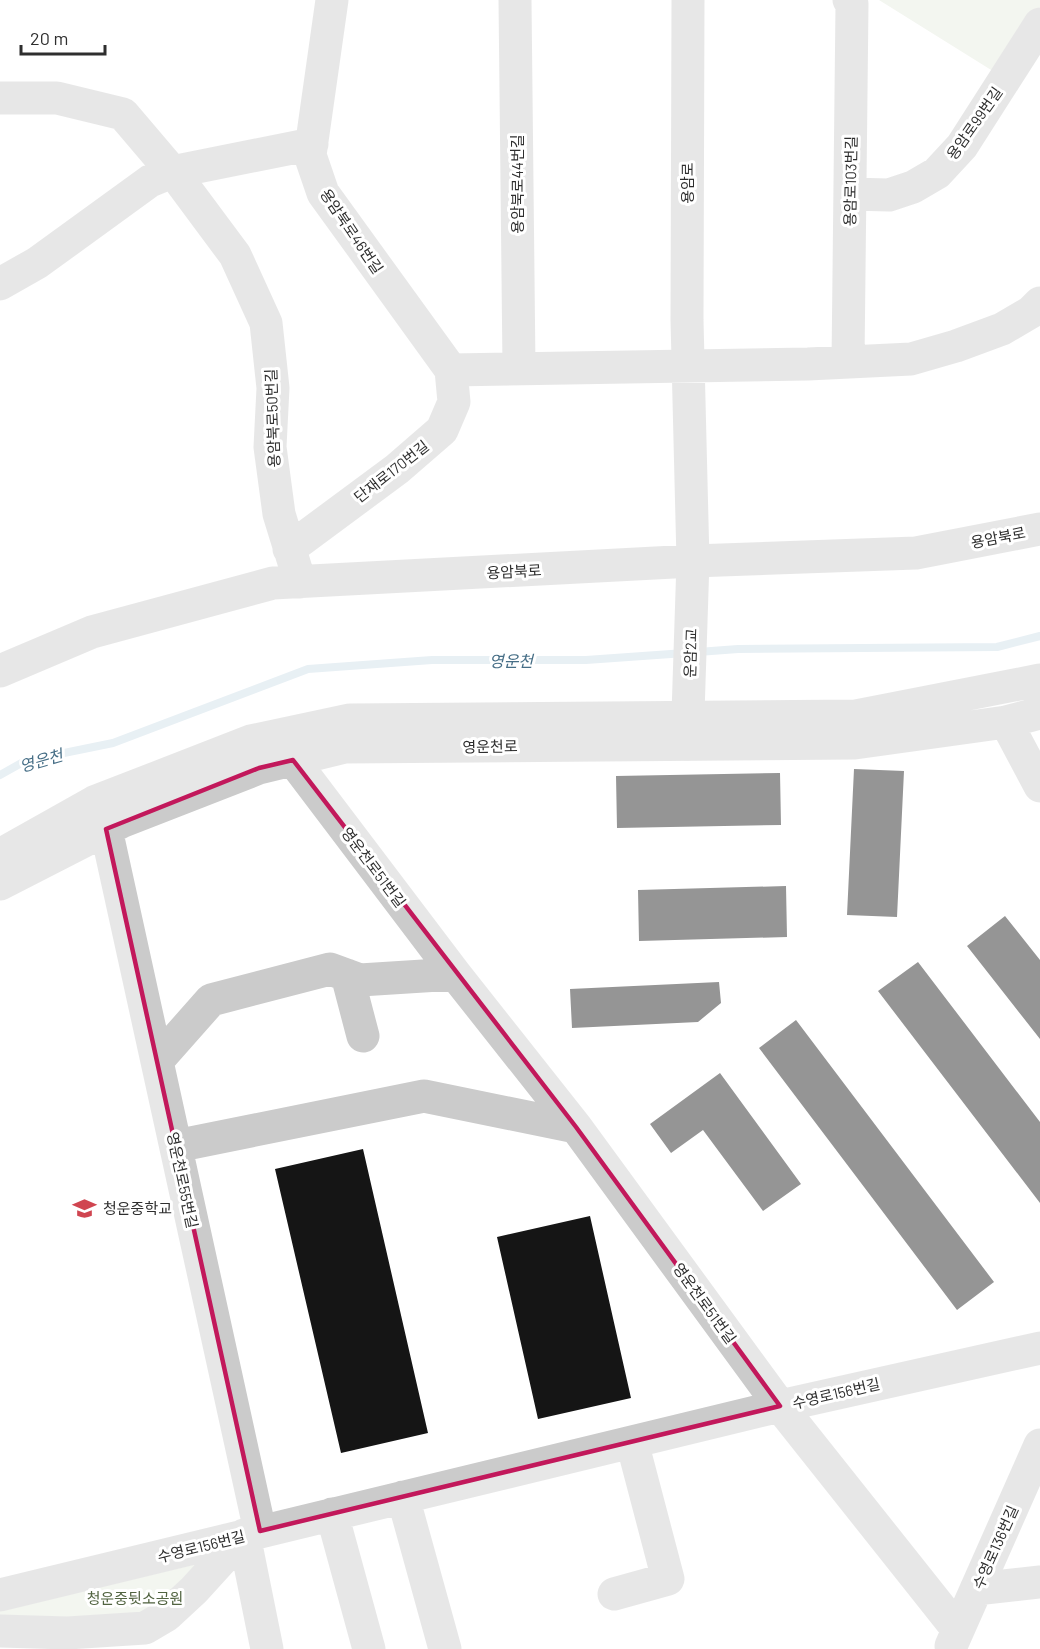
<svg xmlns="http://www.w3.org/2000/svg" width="1040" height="1649" font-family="Barlow,'Noto Sans KR',sans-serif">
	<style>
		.green { fill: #e4eadd }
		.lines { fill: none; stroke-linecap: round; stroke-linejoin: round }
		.stream { stroke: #ccdde7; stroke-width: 8 }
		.building { fill: #151515 }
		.minor { stroke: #cbcbcb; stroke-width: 33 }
		.minor-bridge { stroke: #cbcbcb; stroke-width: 33 }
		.marked { fill: none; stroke: #c2185b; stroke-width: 4.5; stroke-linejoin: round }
		.labels { text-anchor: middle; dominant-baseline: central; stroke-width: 6; stroke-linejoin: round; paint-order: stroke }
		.street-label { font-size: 15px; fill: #2e2e2e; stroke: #fff }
		.poi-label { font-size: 15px; fill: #2e2e2e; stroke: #fff; text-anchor: start }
		.park-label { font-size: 15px; fill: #526441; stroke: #fff }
		.water-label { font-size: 16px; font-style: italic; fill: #466e86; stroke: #fff }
	</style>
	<rect width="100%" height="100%" fill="#fff"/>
	<path class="green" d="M879,0H1040V7L996,73Z
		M205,1562L139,1618L0,1616V1611Z"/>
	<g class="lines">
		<path class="stream" d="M698,652L738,649L997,647L1040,636
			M0,775L25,761L113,743L308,669L432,660H586L685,653"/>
	</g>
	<path class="building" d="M854,769L904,771L897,917L847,915Z
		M780,773L781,825L617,828L616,776Z
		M786,886L787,937L639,941L638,890Z
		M1005,916L1040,960V1039L967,946Z
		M918,962L1040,1122V1203L878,991Z
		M719,982L721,1003L698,1022L572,1028L570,989Z
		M796,1020L994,1282L957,1310L759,1048Z
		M720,1073L801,1184L763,1211L703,1130L671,1153L650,1124Z
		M363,1149L428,1433L341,1453L275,1169Z
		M590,1216L631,1398L538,1419L497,1237Z"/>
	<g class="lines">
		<path class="minor" d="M332,0L310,155L323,193L451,370
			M515,0L519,368
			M688,0L687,320L693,561
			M0,98H57L123,114L180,181L235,255L266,323L273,388L270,447L279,514L300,582
			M850,194L889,195L913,187L937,173L962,146L1040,24
			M0,284L37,263L150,181L172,172L312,144
			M848,362L852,4L849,0
			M451,370L808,364L911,359L956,346L1002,329L1031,312L1040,303
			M289,549L397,469L442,430L454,402L451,370
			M0,671L92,632L273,583L693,561L916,553L1040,529
			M1006,722L1040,786
			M293,760L455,974L576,1127L780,1406L958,1630
			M106,829L260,1531
			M0,855L94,802L251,741L350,720L856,716L1040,680
			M0,884L121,822L259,768L345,747L855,743L1006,722L1040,713
			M347,975L363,1036
			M157,1061L211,1000L330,969L360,980L455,974
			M176,1146L424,1096L576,1127
			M403,1497L445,1649
			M332,1514L369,1649
			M244,1535L267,1649
			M976,1589L1040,1582
			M614,1594L668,1579L632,1442
			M0,1595L780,1406L1040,1348
			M0,1631L68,1633L145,1628L167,1615L194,1590L244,1535
			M951,1646L1040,1445"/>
		<path class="minor-bridge" d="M687,744L693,561"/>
	</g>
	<path d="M0 0H1040V1649H0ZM293,760L576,1127L780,1406L260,1531L106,829L259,768Z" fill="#fff" fill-opacity=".55" fill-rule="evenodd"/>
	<path class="marked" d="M293,760L576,1127L780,1406L260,1531L106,829L259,768Z"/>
	<defs>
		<symbol id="school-bare" viewBox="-9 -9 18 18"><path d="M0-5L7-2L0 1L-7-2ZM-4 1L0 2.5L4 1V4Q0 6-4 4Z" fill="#d04550" stroke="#fff" stroke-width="2.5" paint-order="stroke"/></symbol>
	</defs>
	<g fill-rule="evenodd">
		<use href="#school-bare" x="68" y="1192" width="33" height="33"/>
	</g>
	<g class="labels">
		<g class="street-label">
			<text transform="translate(974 123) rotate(-55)">용암로99번길</text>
			<text transform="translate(850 181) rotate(-89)">용암로103번길</text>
			<text transform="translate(687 183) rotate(-90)">용암로</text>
			<text transform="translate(517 184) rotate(-90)">용암북로44번길</text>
			<text transform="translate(352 231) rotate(56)">용암북로46번길</text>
			<text transform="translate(272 418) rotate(-92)">용암북로50번길</text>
			<text transform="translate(391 471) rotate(-38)">단재로170번길</text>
			<text transform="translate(998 537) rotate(-11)">용암북로</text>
			<text transform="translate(514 571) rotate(-3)">용암북로</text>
			<text transform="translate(690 653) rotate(-88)">운암2교</text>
			<text transform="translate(490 746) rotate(-1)">영운천로</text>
			<text transform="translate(374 867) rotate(53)">영운천로51번길</text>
			<text transform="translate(183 1180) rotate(78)">영운천로55번길</text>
			<text transform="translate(705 1303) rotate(54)">영운천로51번길</text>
			<text transform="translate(836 1393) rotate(-13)">수영로156번길</text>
			<text transform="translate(201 1546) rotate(-14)">수영로156번길</text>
			<text transform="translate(995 1547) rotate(-66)">수영로136번길</text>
		</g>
		<g class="poi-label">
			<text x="103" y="1208">청운중학교</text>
		</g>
		<g class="park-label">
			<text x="135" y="1598">청운중뒷소공원</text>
		</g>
		<g class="water-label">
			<text x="511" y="660">영운천</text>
			<text transform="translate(41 760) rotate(-16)">영운천</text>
		</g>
	</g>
	<path d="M21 45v9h84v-9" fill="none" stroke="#2e2e2e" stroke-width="3"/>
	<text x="30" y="45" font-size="18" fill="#2e2e2e" stroke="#ffffff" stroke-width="4.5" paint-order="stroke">20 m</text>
</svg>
